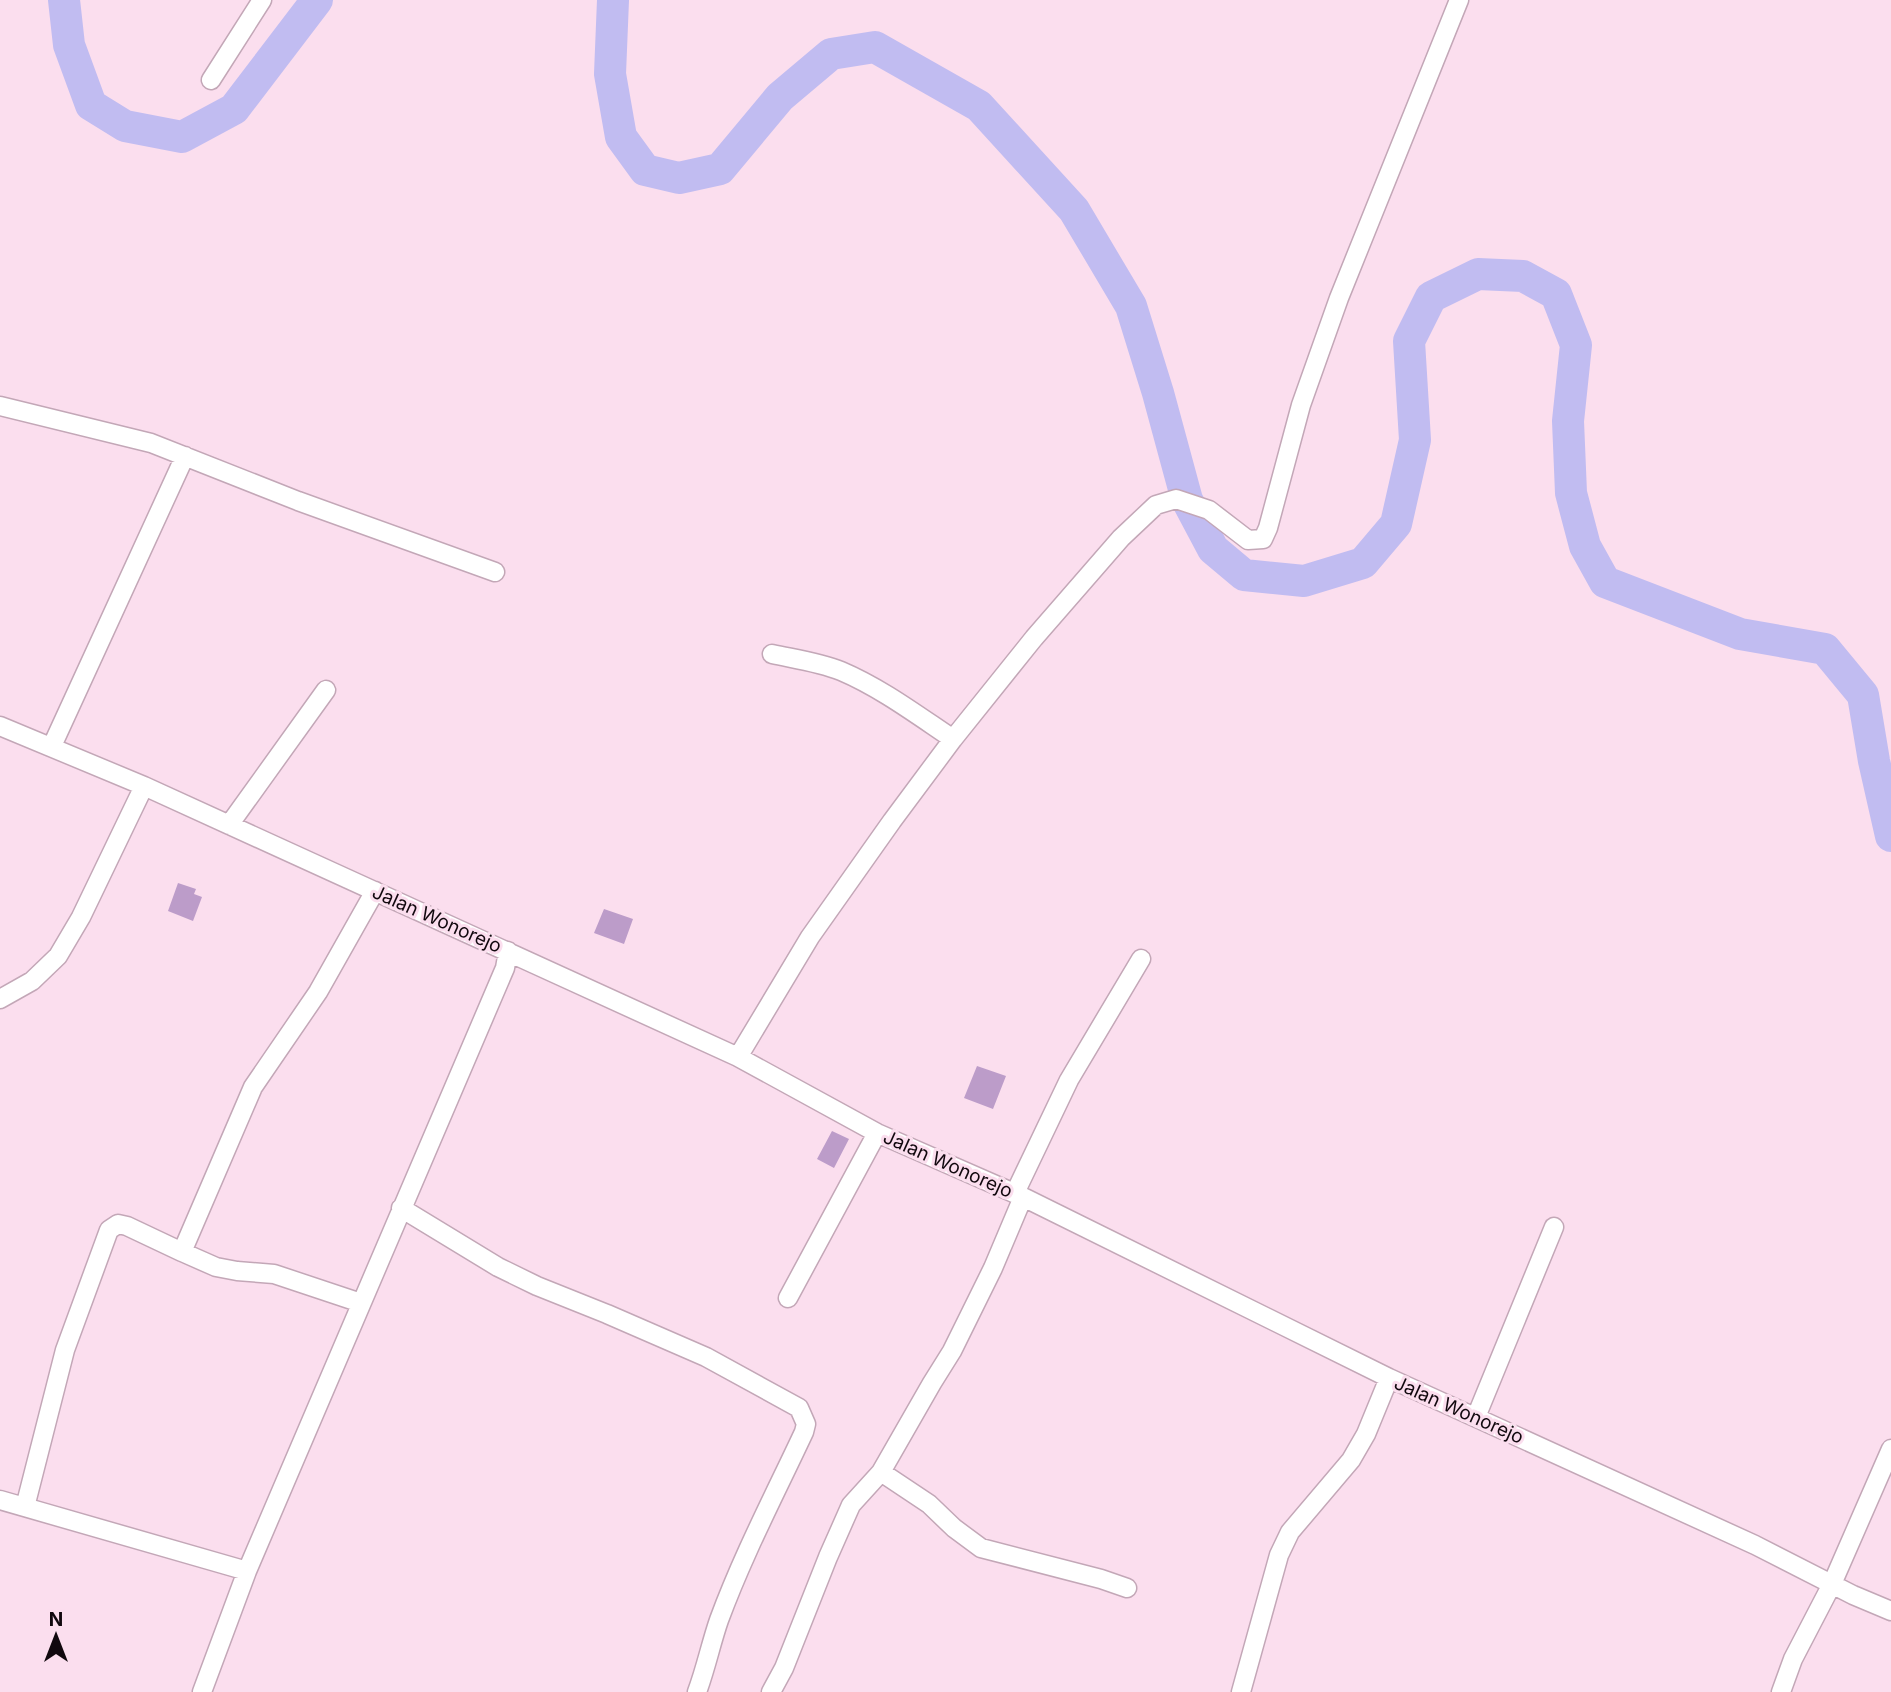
<svg xmlns="http://www.w3.org/2000/svg" width="1891" height="1692" font-family="Inter,sans-serif">
	<style>
		.lines { fill: none; stroke-linecap: round; stroke-linejoin: round }
		.river { stroke: #c1bcf1; stroke-width: 32 }
		.building { fill: #bc9cc9 }
		.minor-casing { stroke: #c3a7b7; stroke-width: 21 }
		.minor { stroke: #fff; stroke-width: 18 }
		.labels { text-anchor: middle; dominant-baseline: central; stroke-width: 6; stroke-linejoin: round; paint-order: stroke }
		.street-label { font-size: 19px; fill: #11080e; stroke: #fbdeee }
	</style>
	<rect width="100%" height="100%" fill="#fbdeee"/>
	<g class="lines">
		<path class="river" d="M64,0L69,45L91,105L125,126L182,137L234,109L317,0
			M613,0L610,74L621,137L645,170L679,178L720,169L780,97L831,54L875,47L979,106L1074,210L1131,306L1158,393L1187,500L1213,549L1244,575L1304,581L1363,563L1396,524L1415,440L1409,341L1431,297L1478,274L1523,276L1556,294L1576,345L1568,421L1571,493L1585,546L1605,582L1740,634L1825,649L1863,695L1874,761L1891,836"/>
	</g>
	<path class="building" d="M178,883L196,889L194,894L202,897L193,921L168,911Z
		M604,909L633,919L624,944L594,933Z
		M977,1066L1006,1076L993,1109L964,1098Z
		M832,1131L849,1139L834,1168L817,1159Z"/>
	<g class="lines">
		<defs>
			<path id="minor" d="M211,80L262,0
				M0,406L151,443L298,501L495,572
				M772,654C795,659 819,662 841,671C881,688 917,715 953,739
				M0,726L144,786L738,1057L877,1133L1023,1197L1389,1378L1755,1545L1853,1595L1891,1611
				M52,746L185,456
				M229,825L326,690
				M0,999L32,981L58,956L81,917L144,786
				M738,1057L810,937L892,821L953,739L1034,638L1121,538L1156,505L1176,499L1209,510L1248,540L1263,539L1268,528L1301,405L1339,298L1459,0
				M1015,1193L1069,1080L1141,959
				M401,1208L498,1267L537,1286L607,1314L706,1357L799,1408L806,1424L804,1432C775,1494 743,1555 719,1620C711,1643 706,1668 697,1692
				M182,1252L216,1267L237,1271L274,1274L361,1303
				M788,1298L877,1133
				M1476,1417L1554,1227
				M881,1472L929,1504L954,1528L981,1548L1101,1579L1127,1588
				M0,1500L247,1571
				M25,1507L65,1350L109,1230L118,1224L127,1226L182,1252L253,1087L318,992L375,891
				M202,1692L247,1571L505,968L508,951
				M771,1692L784,1668L828,1557L851,1505L881,1472L932,1383L952,1351L993,1268L1023,1197
				M1241,1692L1279,1555L1290,1532L1351,1460L1366,1434L1389,1378
				M1781,1692L1793,1659L1832,1584L1891,1449"/>
		</defs>
		<use href="#minor" class="minor-casing"/>
		<use href="#minor" class="minor"/>
	</g>
	<g class="labels">
		<g class="street-label">
			<text transform="translate(437 919) rotate(24)">Jalan Wonorejo</text>
			<text transform="translate(948 1164) rotate(24)">Jalan Wonorejo</text>
			<text transform="translate(1459 1410) rotate(24)">Jalan Wonorejo</text>
		</g>
	</g>
	<g transform="translate(56 1636)" stroke="#fbdeee" stroke-width="5" paint-order="stroke">
	<path d="M0-5L12 26L0 18L-12 26Z" fill="#11080e"/>
	<text y="-10" font-size="19" font-weight="bold" text-anchor="middle" fill="#11080e">N</text>
	</g>
</svg>
